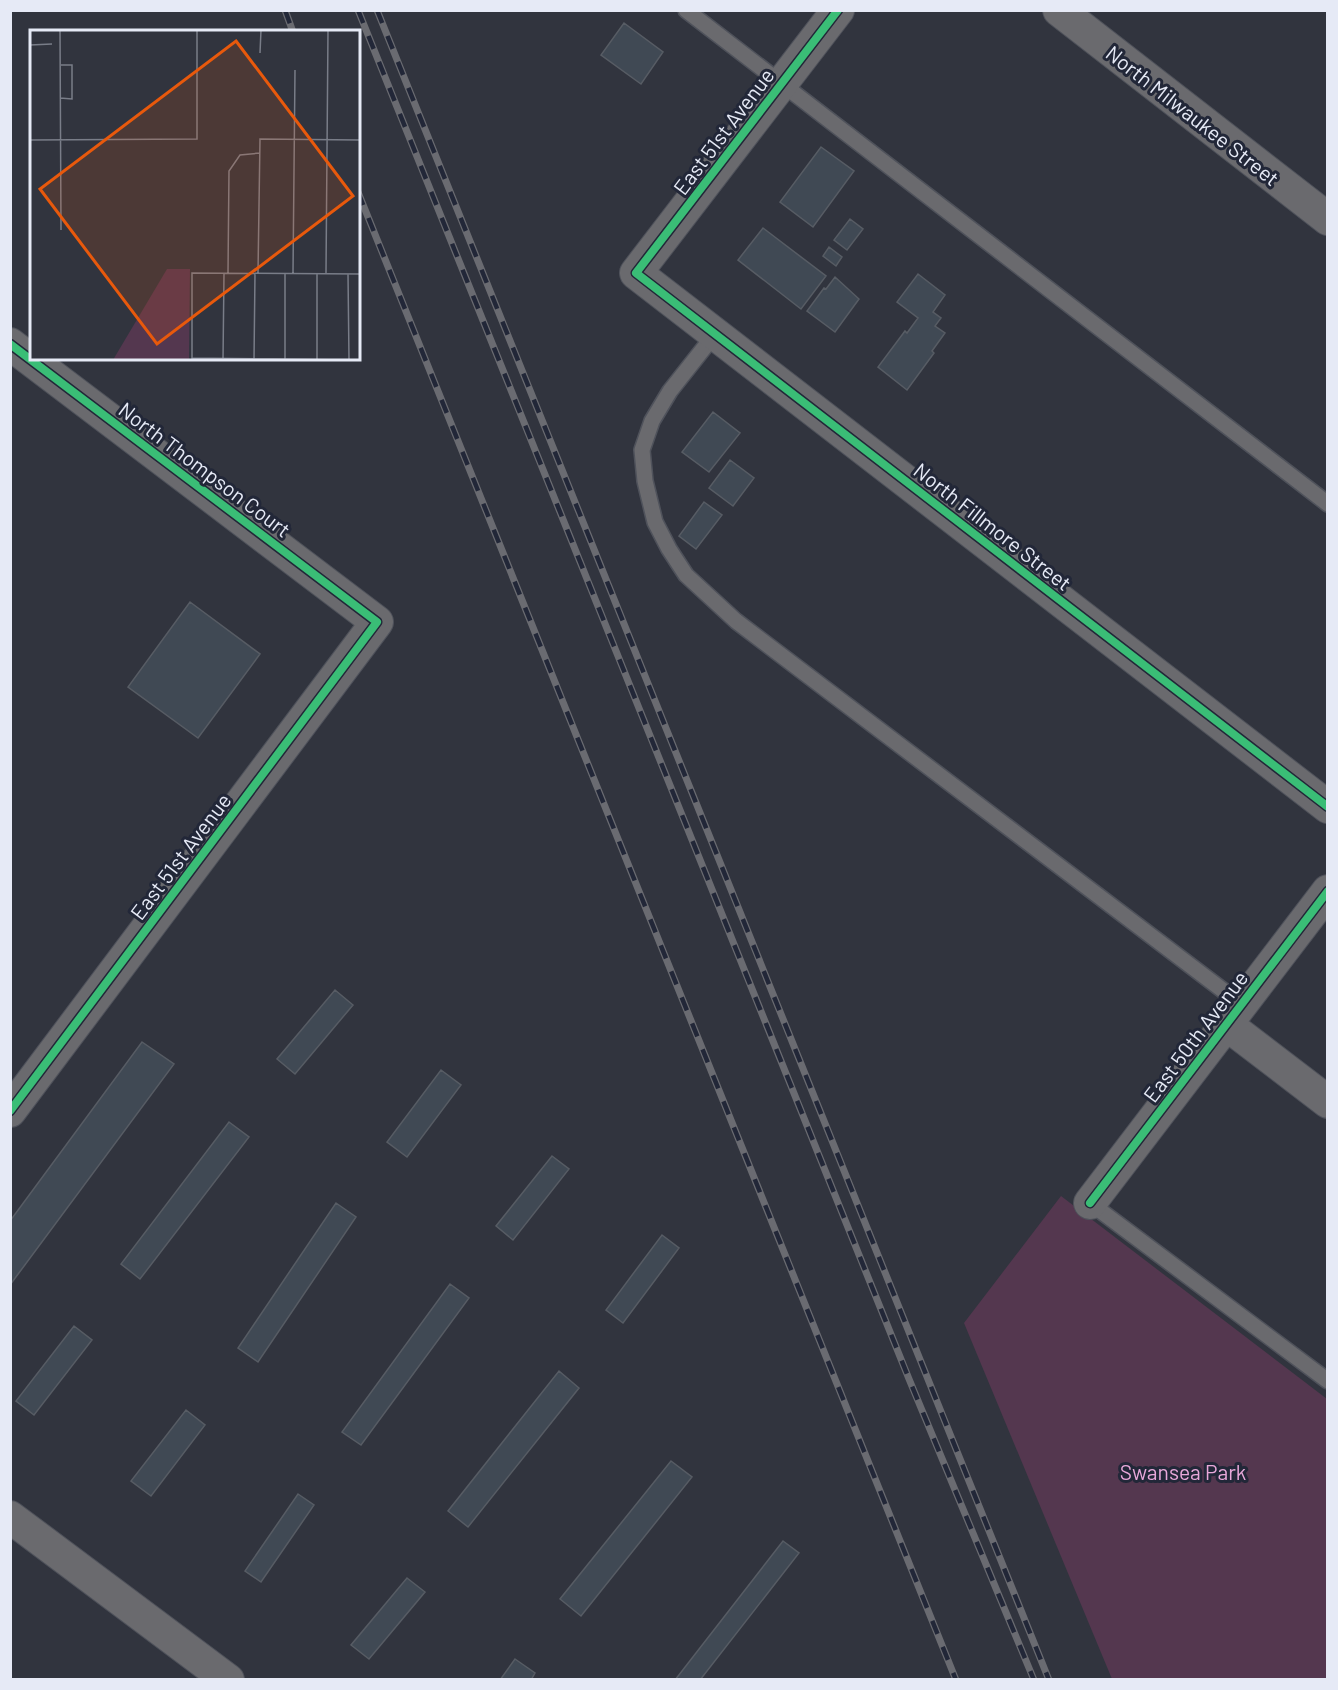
<svg xmlns="http://www.w3.org/2000/svg" width="1338" height="1690" font-family="Barlow,sans-serif">
	<style>
		.green { fill: #54374f }
		.building { fill: #404954; stroke: #575c64; stroke-width: 1.5 }
		.lines { fill: none; stroke-linecap: round; stroke-linejoin: round }
		.lane-casing { stroke: #4f525b; stroke-width: 18 }
		.street-casing { stroke: #4f525b; stroke-width: 34 }
		.lane { stroke: #6a6a6e; stroke-width: 15 }
		.street { stroke: #6a6a6e; stroke-width: 32 }
		.rail-casing { stroke: #6a6b71; stroke-width: 7 }
		.rail { stroke: #222738; stroke-width: 4.5; stroke-dasharray: 14; stroke-linecap: butt }
		.cycleway-casing { stroke: #222738; stroke-width: 11 }
		.cycleway { stroke: #3abd76; stroke-width: 8 }
		.labels { text-anchor: middle; dominant-baseline: central; stroke-width: 6; stroke-linejoin: round; paint-order: stroke }
		.street-label { font-size: 21px; fill: #e6eaf6; stroke: #222738 }
		.park-label { font-size: 21px; fill: #e8a8da; stroke: #222738 }
		.inset-road { fill: none; stroke: #797d88; stroke-width: 1.5 }
		.view { fill: #e8590c; fill-opacity: 0.15; stroke: #e8590c; stroke-width: 3 }
		.inset-edge { fill: none; stroke: #e6eaf6; stroke-width: 3 }
	</style>
	<rect width="100%" height="100%" fill="#31343e"/>
	<path class="green" d="M1061,1196L1327,1399V1679H1112L964,1323Z"/>
	<path class="building" d="M624,23L663,52L641,84L601,55Z
		M821,147L854,171L813,227L780,202Z
		M850,219L863,229L847,250L834,240Z
		M763,228L826,276L801,309L738,260Z
		M829,247L842,257L836,266L823,256Z
		M918,274L945,295L933,312L941,318L935,326L945,333L932,351L934,353L907,390L878,367L905,331L907,333L918,318L897,302Z
		M835,277L859,299L835,332L807,311L824,288L826,289Z
		M713,412L740,433L709,472L682,452Z
		M730,460L754,478L733,506L709,488Z
		M704,502L722,515L696,549L679,536Z
		M190,602L260,654L198,738L128,687Z
		M335,990L353,1005L295,1074L277,1059Z
		M142,1042L174,1064L10,1285V1221Z
		M441,1070L461,1085L407,1157L387,1142Z
		M229,1122L249,1137L140,1279L121,1264Z
		M552,1156L569,1169L513,1240L496,1226Z
		M336,1203L356,1217L258,1362L238,1348Z
		M662,1235L679,1248L623,1323L606,1310Z
		M450,1284L469,1298L361,1445L342,1432Z
		M74,1326L92,1340L34,1415L16,1401Z
		M559,1371L579,1388L468,1527L448,1511Z
		M186,1410L205,1425L151,1496L131,1481Z
		M671,1461L692,1477L581,1616L560,1599Z
		M298,1494L314,1505L261,1582L245,1571Z
		M783,1541L799,1553L700,1680H675Z
		M407,1578L425,1592L369,1659L351,1645Z
		M515,1659L535,1673L531,1680H500Z"/>
	<g class="lines">
		<defs>
			<path id="lane" d="M686,10L1328,504
				M715,334L670,391L652,421L642,450L645,481L655,522L669,549L686,575L736,621L1241,1004
				M1090,1203L1328,1381"/>
			<path id="street" d="M838,10L636,273L1328,807
				M1059,10L1328,219
				M10,344L377,622L10,1111
				M1226,1024L1328,1102
				M1090,1203L1328,891
				M10,1517L228,1680"/>
		</defs>
		<use href="#lane" class="lane-casing"/>
		<use href="#street" class="street-casing"/>
		<use href="#lane" class="lane"/>
		<use href="#street" class="street"/>
		<defs>
			<path id="rail" d="M285,10L293,32
				M358,10L909,1379L1034,1680
				M377,10L1049,1680
				M358,192L956,1680"/>
		</defs>
		<use href="#rail" class="rail-casing"/>
		<use href="#rail" class="rail"/>
		<defs>
			<path id="cycleway" d="M838,10L636,273L1328,807
				M10,344L377,622L10,1111
				M1090,1203L1328,891"/>
		</defs>
		<use href="#cycleway" class="cycleway-casing"/>
		<use href="#cycleway" class="cycleway"/>
	</g>
	<g class="labels">
		<g class="street-label">
			<text transform="translate(1193 115) rotate(38)">North Milwaukee Street</text>
			<text transform="translate(723 131) rotate(-53)">East 51st Avenue</text>
			<text transform="translate(205 469) rotate(37)">North Thompson Court</text>
			<text transform="translate(993 526) rotate(38)">North Fillmore Street</text>
			<text transform="translate(180 856) rotate(-53)">East 51st Avenue</text>
			<text transform="translate(1195 1036) rotate(-53)">East 50th Avenue</text>
		</g>
		<g class="park-label">
			<text x="1183" y="1471">Swansea Park</text>
		</g>
	</g>
	<g transform="translate(30 30)">
		<rect width="330" height="330" fill="#31343e"/>
		<path d="M137,239H160L159,330H83Z" fill="#54374f"/>
		<path class="inset-road" d="M30,0L31,200M0,15L22,14M230,23L231,0M30,68L42,69V35H31M0,110L167,109V0M198,243L199,141L210,125L230,123M228,243L230,109L330,110M255,243V330M263,243L265,40M296,243L298,0M318,244L319,330M330,244V188M162,328L319,330M162,330V243L330,244M193,330L194,243M224,330L225,243M287,330V243"/>
		<path class="view" d="M206,11L323,166L127,314L10,159Z"/>
		<rect width="330" height="330" class="inset-edge"/>
	</g>
	<rect width="1338" height="1690" fill="none" stroke="#e6eaf6" stroke-width="24"/>
</svg>
